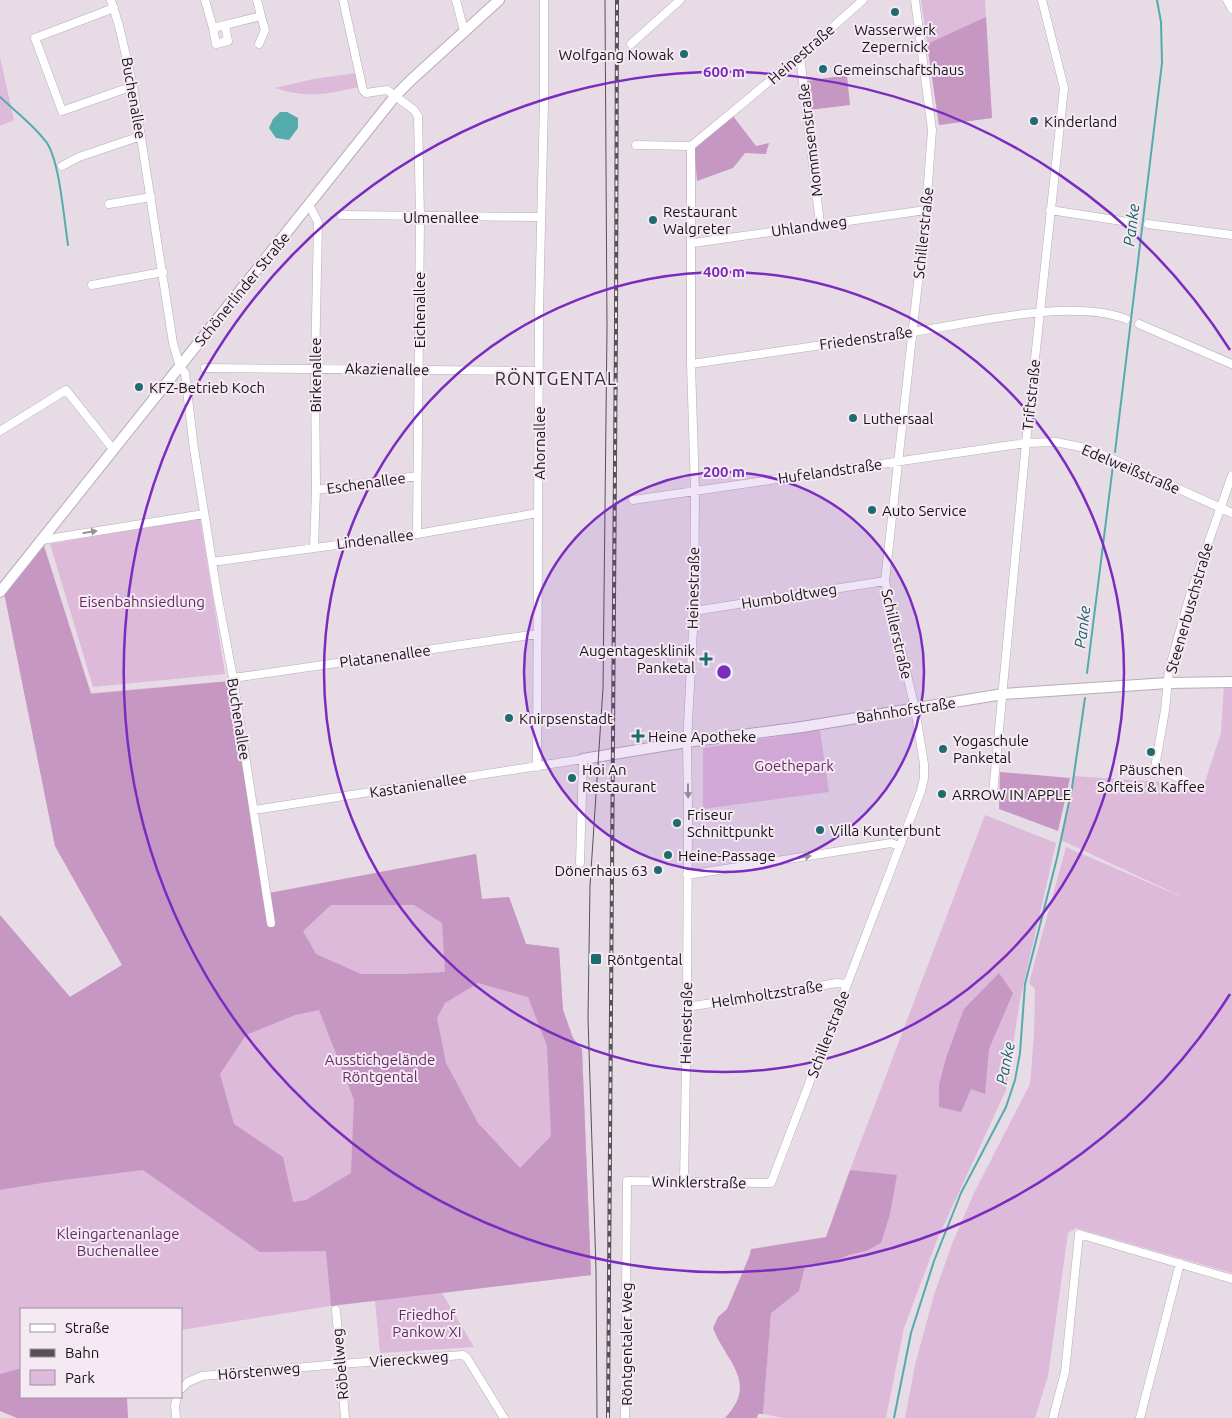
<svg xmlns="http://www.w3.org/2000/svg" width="1232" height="1418" font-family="Ubuntu,sans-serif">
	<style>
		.green { fill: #ddb9da }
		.forest { fill: #c797c4; fill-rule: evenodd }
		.water { fill: #53abac }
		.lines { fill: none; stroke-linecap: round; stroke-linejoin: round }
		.stream { stroke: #53abac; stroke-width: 2 }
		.street-casing { stroke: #b7acb6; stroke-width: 9 }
		.secondary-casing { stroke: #b7acb6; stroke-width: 12 }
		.street { stroke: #fff; stroke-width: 8 }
		.secondary { stroke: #fff; stroke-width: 10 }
		.tram { stroke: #585258; stroke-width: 1 }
		.rail-casing { stroke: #585258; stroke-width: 4 }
		.rail { stroke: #f5e9f4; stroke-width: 2; stroke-dasharray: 5.5; stroke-linecap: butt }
		.oneway { fill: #979597 }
		.ring { fill: none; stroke: #7b2cbf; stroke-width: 2.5 }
		.poi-dot { fill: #1f6b6d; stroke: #f5e9f4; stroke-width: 2 }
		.labels { text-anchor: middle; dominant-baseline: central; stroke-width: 4; stroke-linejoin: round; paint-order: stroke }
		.poi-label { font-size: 15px; fill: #181418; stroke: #f5e9f4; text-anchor: start }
		.street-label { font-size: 15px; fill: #181418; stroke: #f5e9f4 }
		.park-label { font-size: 15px; fill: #652b64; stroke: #f5e9f4 }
		.water-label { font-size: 16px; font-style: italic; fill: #1c6465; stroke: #f5e9f4 }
		.quarter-label { font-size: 18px; letter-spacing: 1px; fill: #322a32; stroke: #f5e9f4 }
		.centre { fill: #7b2cbf; stroke: #f5e9f4; stroke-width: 2.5 }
		.ring-label { font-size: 15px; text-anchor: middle; font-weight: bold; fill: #7b2cbf; stroke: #f5e9f4; stroke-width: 4; stroke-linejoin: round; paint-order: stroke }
	</style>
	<rect width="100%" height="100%" fill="#e7dce6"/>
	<path class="green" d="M921,0H985L992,118L939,125Z
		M0,57L14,120L0,126Z
		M356,73L359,87C325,94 309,99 275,88L313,79Z
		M200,518L225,674L93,687L50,544Z
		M42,540L91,693L230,681L264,894L476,854L482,899L509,897L526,944L559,948L563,1010L573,1038L582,1049L591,1275L442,1293L474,1347L380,1353L375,1301L342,1304L181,1330V1309H21V1368L0,1374V1190L49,1182L142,1170L0,915L70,997L122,965L55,846Z
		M1224,684H1232V1273L1076,1228L1068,1233L1048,1376L1035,1418H905L915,1365L934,1295L952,1244L974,1193L1030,1084L1034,1035L1035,989L1029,983L1066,847L1191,901L1061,840L1074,776L1204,785L1221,733Z
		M820,730L829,792L703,809V748Z
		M985,815L1056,843L1020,1000L1006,1090L937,1240L904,1328L886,1418H783L763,1414L771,1310L799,1291L805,1266L827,1264L849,1255L866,1251L897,1176L850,1170Z"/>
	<path class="forest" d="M986,17L992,118L939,125L927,44Z
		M847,75L850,105L810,110L807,81Z
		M733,116L756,146L769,143L766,154L745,153L733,168L697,181L694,147Z
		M42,540L91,694L230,681L264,894L476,854L482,899L509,897L526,944L559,948L563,1010L573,1038L582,1049L591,1275L331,1306L326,1251L260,1252L143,1170L49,1182L0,1190V915L70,997L122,965L55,846L3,588ZM331,905H414L442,923L445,972L406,974H361L316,954L303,931ZM478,983L528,997L547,1046L551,1136L520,1168L478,1123L446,1063L437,1018L445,1003ZM319,1010L354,1100L351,1173L306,1200L293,1202L283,1157L234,1124L220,1074L246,1035L295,1015Z
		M1000,772L1070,778L1058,831L999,809Z
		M999,973L1013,993L989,1049L985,1094L971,1089L961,1112L939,1107V1085L946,1058L964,1009Z
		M850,1170L897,1175L890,1214L881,1243L866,1251L849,1255L827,1264L805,1266L799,1291L771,1313L763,1414H758L757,1418H725C759,1382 726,1362 713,1328L718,1317L727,1309L749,1257L751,1249L826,1237Z
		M21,1368V1397H127L128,1418H17L0,1411V1374Z"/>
	<path class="water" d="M280,112H287L298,118V128L289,140L276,138L269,128L273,119Z"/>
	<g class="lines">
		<path class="stream" d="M0,97C16,112 35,126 47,143C60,163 64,220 68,245
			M1115,452L1162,63L1161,22L1157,0
			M1087,673L1113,465
			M894,1418L911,1333L934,1261L961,1193L1006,1107L1015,1080L1020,1053L1025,984L1057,858L1072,788L1085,698"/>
		<defs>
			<path id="street" d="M111,0L119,26L133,86L173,343L180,367L185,373L194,449L217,593L233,678L271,923
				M205,0L213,28L261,16L257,0
				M343,0L363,90L366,93L387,90L414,110L418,116L420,217L417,534
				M456,0L464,31
				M1227,0L1232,9
				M114,8L35,38L62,111L133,86
				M213,28L216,44L228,41L225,25
				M259,44L265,30L261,16
				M631,44L680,0
				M800,56L820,224
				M636,145L691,146
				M62,166L79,157L141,136
				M109,204L151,197
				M309,205L318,222L315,368L316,490L314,547
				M1050,210L1135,223
				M341,215L541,217
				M1148,224L1232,235
				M693,243L926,210
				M92,285L163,272
				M1139,324L1232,364
				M691,364C765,353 839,343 912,332C973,323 1069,298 1126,319
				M205,368L539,371
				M0,431L66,390L113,449
				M316,490L417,476
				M633,500L1026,443L1056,442L1090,449L1232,513
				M42,540L204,514
				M212,562L417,534L538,513
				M694,611L885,581
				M233,678L537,634
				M537,767L539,310L544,102V0
				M1155,767L1186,781
				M1154,773L1165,710L1169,670L1190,595L1232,475
				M993,793L1026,443L1064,88L1042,0
				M254,810L583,759L580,863
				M687,875L891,843L899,846
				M687,1007L837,983L847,984
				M684,1181L687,1007L688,812L687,742L694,611L695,491L691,364V146L800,56L863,0
				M336,1310L345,1418
				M181,1389L188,1382L202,1376L340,1364L463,1355L467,1358L504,1418
				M176,1418L175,1405L177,1397
				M625,1418L627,1181L771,1183L921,791L924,778V764L915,709L885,581L926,210L932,130L915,0
				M1053,1418L1065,1372L1079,1234L1232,1279
				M1140,1418L1180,1263"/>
			<path id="secondary" d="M0,592L396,95L411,80L499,0
				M583,759L687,742L802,727L1003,694L1168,683L1232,682"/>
		</defs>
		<use href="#street" class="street-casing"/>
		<use href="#secondary" class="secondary-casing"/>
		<use href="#street" class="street"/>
		<use href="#secondary" class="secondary"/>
		<path class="tram" d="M597,1418L596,1270L588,1018L590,886L603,688L607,328L605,0"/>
		<defs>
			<path id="rail" d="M608,1418L616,328L617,0"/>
		</defs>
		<use href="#rail" class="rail-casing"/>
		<use href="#rail" class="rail"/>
	</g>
	<defs><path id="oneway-solid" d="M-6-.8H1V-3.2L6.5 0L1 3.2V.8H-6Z" transform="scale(1.25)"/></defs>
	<g class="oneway">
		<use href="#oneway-solid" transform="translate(90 532) rotate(-9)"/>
		<use href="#oneway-solid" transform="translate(688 791) rotate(89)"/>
		<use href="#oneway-solid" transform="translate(804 857) rotate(-9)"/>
	</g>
	<circle cx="724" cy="672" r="200" fill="#7b2cbf" fill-opacity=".12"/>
	<g class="ring">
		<circle cx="724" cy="672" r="200"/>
		<circle cx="724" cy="672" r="400"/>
		<path d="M1230 994A600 600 0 1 1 1230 350"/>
	</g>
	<g class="poi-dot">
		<circle cx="895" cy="12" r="5"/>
		<circle cx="684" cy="54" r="5"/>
		<circle cx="823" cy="69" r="5"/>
		<circle cx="1034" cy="121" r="5"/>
		<circle cx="653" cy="220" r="5"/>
		<circle cx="139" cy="387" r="5"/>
		<circle cx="853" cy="418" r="5"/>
		<circle cx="872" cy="510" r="5"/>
		<path d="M703.5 651.5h5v5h5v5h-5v5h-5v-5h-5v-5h5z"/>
		<circle cx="509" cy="718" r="5"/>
		<path d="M635.5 728.5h5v5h5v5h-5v5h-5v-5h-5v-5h5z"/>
		<circle cx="943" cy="749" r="5"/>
		<circle cx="1151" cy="752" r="5"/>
		<circle cx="572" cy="778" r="5"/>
		<circle cx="942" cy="794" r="5"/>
		<circle cx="677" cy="823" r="5"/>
		<circle cx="820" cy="830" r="5"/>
		<circle cx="668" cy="855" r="5"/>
		<circle cx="658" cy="870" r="5"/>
		<rect x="590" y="953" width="12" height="12" rx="2.5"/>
	</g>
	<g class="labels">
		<g class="poi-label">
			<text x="895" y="29" text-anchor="middle">Wasserwerk<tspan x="895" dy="17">Zepernick</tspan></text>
			<text x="674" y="54" text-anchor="end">Wolfgang Nowak</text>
			<text x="833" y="69">Gemeinschaftshaus</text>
			<text x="1044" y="121">Kinderland</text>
			<text x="663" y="211">Restaurant<tspan x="663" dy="17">Walgreter</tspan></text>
			<text x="149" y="387">KFZ-Betrieb Koch</text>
			<text x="863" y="418">Luthersaal</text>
			<text x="882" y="510">Auto Service</text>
			<text x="695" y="650" text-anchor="end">Augentagesklinik<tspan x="695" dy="17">Panketal</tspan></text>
			<text x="519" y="718">Knirpsenstadt</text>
			<text x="648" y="736">Heine Apotheke</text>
			<text x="953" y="740">Yogaschule<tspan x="953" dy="17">Panketal</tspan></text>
			<text x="582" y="769">Hoi An<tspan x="582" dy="17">Restaurant</tspan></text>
			<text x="1151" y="769" text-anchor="middle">Päuschen<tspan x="1151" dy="17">Softeis &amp; Kaffee</tspan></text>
			<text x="952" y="794">ARROW IN APPLE</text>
			<text x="687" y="814">Friseur<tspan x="687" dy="17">Schnittpunkt</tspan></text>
			<text x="830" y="830">Villa Kunterbunt</text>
			<text x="678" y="855">Heine-Passage</text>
			<text x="648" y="870" text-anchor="end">Dönerhaus 63</text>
			<text x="607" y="959">Röntgental</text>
		</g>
		<g class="street-label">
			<text transform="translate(801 54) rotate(-41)">Heinestraße</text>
			<text transform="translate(134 98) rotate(80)">Buchenallee</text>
			<text transform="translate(810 140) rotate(-97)">Mommsenstraße</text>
			<text x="441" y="217">Ulmenallee</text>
			<text transform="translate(809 226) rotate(-8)">Uhlandweg</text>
			<text transform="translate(923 233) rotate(-84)">Schillerstraße</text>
			<text transform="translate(242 289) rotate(-51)">Schönerlinder Straße</text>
			<text transform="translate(419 310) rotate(-90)">Eichenallee</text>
			<text transform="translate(866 338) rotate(-8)">Friedenstraße</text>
			<text transform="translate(387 369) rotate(1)">Akazienallee</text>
			<text transform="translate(315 375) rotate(-90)">Birkenallee</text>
			<text transform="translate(1031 395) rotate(-84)">Triftstraße</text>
			<text transform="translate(539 443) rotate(-90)">Ahornallee</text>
			<text transform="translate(1131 469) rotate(23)">Edelweißstraße</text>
			<text transform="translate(830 471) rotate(-8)">Hufelandstraße</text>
			<text transform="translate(366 483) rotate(-8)">Eschenallee</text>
			<text transform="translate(375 539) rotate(-7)">Lindenallee</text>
			<text transform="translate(693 588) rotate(-89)">Heinestraße</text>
			<text transform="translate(789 596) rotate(-9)">Humboldtweg</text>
			<text transform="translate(1189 608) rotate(-74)">Steenerbuschstraße</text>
			<text transform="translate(897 634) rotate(77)">Schillerstraße</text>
			<text transform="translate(385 656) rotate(-8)">Platanenallee</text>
			<text transform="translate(906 710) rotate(-9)">Bahnhofstraße</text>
			<text transform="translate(239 719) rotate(81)">Buchenallee</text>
			<text transform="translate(418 785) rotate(-9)">Kastanienallee</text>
			<text transform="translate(767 994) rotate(-9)">Helmholtzstraße</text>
			<text transform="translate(686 1023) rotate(-89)">Heinestraße</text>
			<text transform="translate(828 1034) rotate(-69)">Schillerstraße</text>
			<text transform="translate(699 1182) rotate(1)">Winklerstraße</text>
			<text transform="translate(626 1344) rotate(-90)">Röntgentaler Weg</text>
			<text transform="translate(409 1359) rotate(-4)">Viereckweg</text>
			<text transform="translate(340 1364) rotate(-95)">Röbellweg</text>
			<text transform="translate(259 1371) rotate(-5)">Hörstenweg</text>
		</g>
		<g class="park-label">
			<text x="142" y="601">Eisenbahnsiedlung</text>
			<text x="794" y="765">Goethepark</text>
			<text x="380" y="1059">Ausstichgelände<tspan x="380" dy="17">Röntgental</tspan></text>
			<text x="118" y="1233">Kleingartenanlage<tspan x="118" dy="17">Buchenallee</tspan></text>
			<text x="427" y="1314">Friedhof<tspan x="427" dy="17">Pankow XI</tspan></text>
		</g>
		<g class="water-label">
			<text transform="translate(1131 225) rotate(-83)">Panke</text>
			<text transform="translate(1082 627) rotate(-83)">Panke</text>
			<text transform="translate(1005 1063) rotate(-79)">Panke</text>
		</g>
		<g class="quarter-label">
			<text x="556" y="378">RÖNTGENTAL</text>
		</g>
	</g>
	<circle cx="724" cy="672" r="8" class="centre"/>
	<g class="ring-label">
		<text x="724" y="77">600 m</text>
		<text x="724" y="277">400 m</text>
		<text x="724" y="477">200 m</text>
	</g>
	<rect x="20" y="1308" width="162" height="90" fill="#f5e9f4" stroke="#9d949c"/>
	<rect x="30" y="1324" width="25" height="8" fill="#ffffff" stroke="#9d949c"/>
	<text x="65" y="1333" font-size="15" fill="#181418">Straße</text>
	<rect x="30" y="1349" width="25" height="8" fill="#585258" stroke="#9d949c"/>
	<text x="65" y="1358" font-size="15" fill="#181418">Bahn</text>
	<rect x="30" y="1370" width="25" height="15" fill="#ddb9da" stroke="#9d949c"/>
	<text x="65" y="1383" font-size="15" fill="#181418">Park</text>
</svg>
